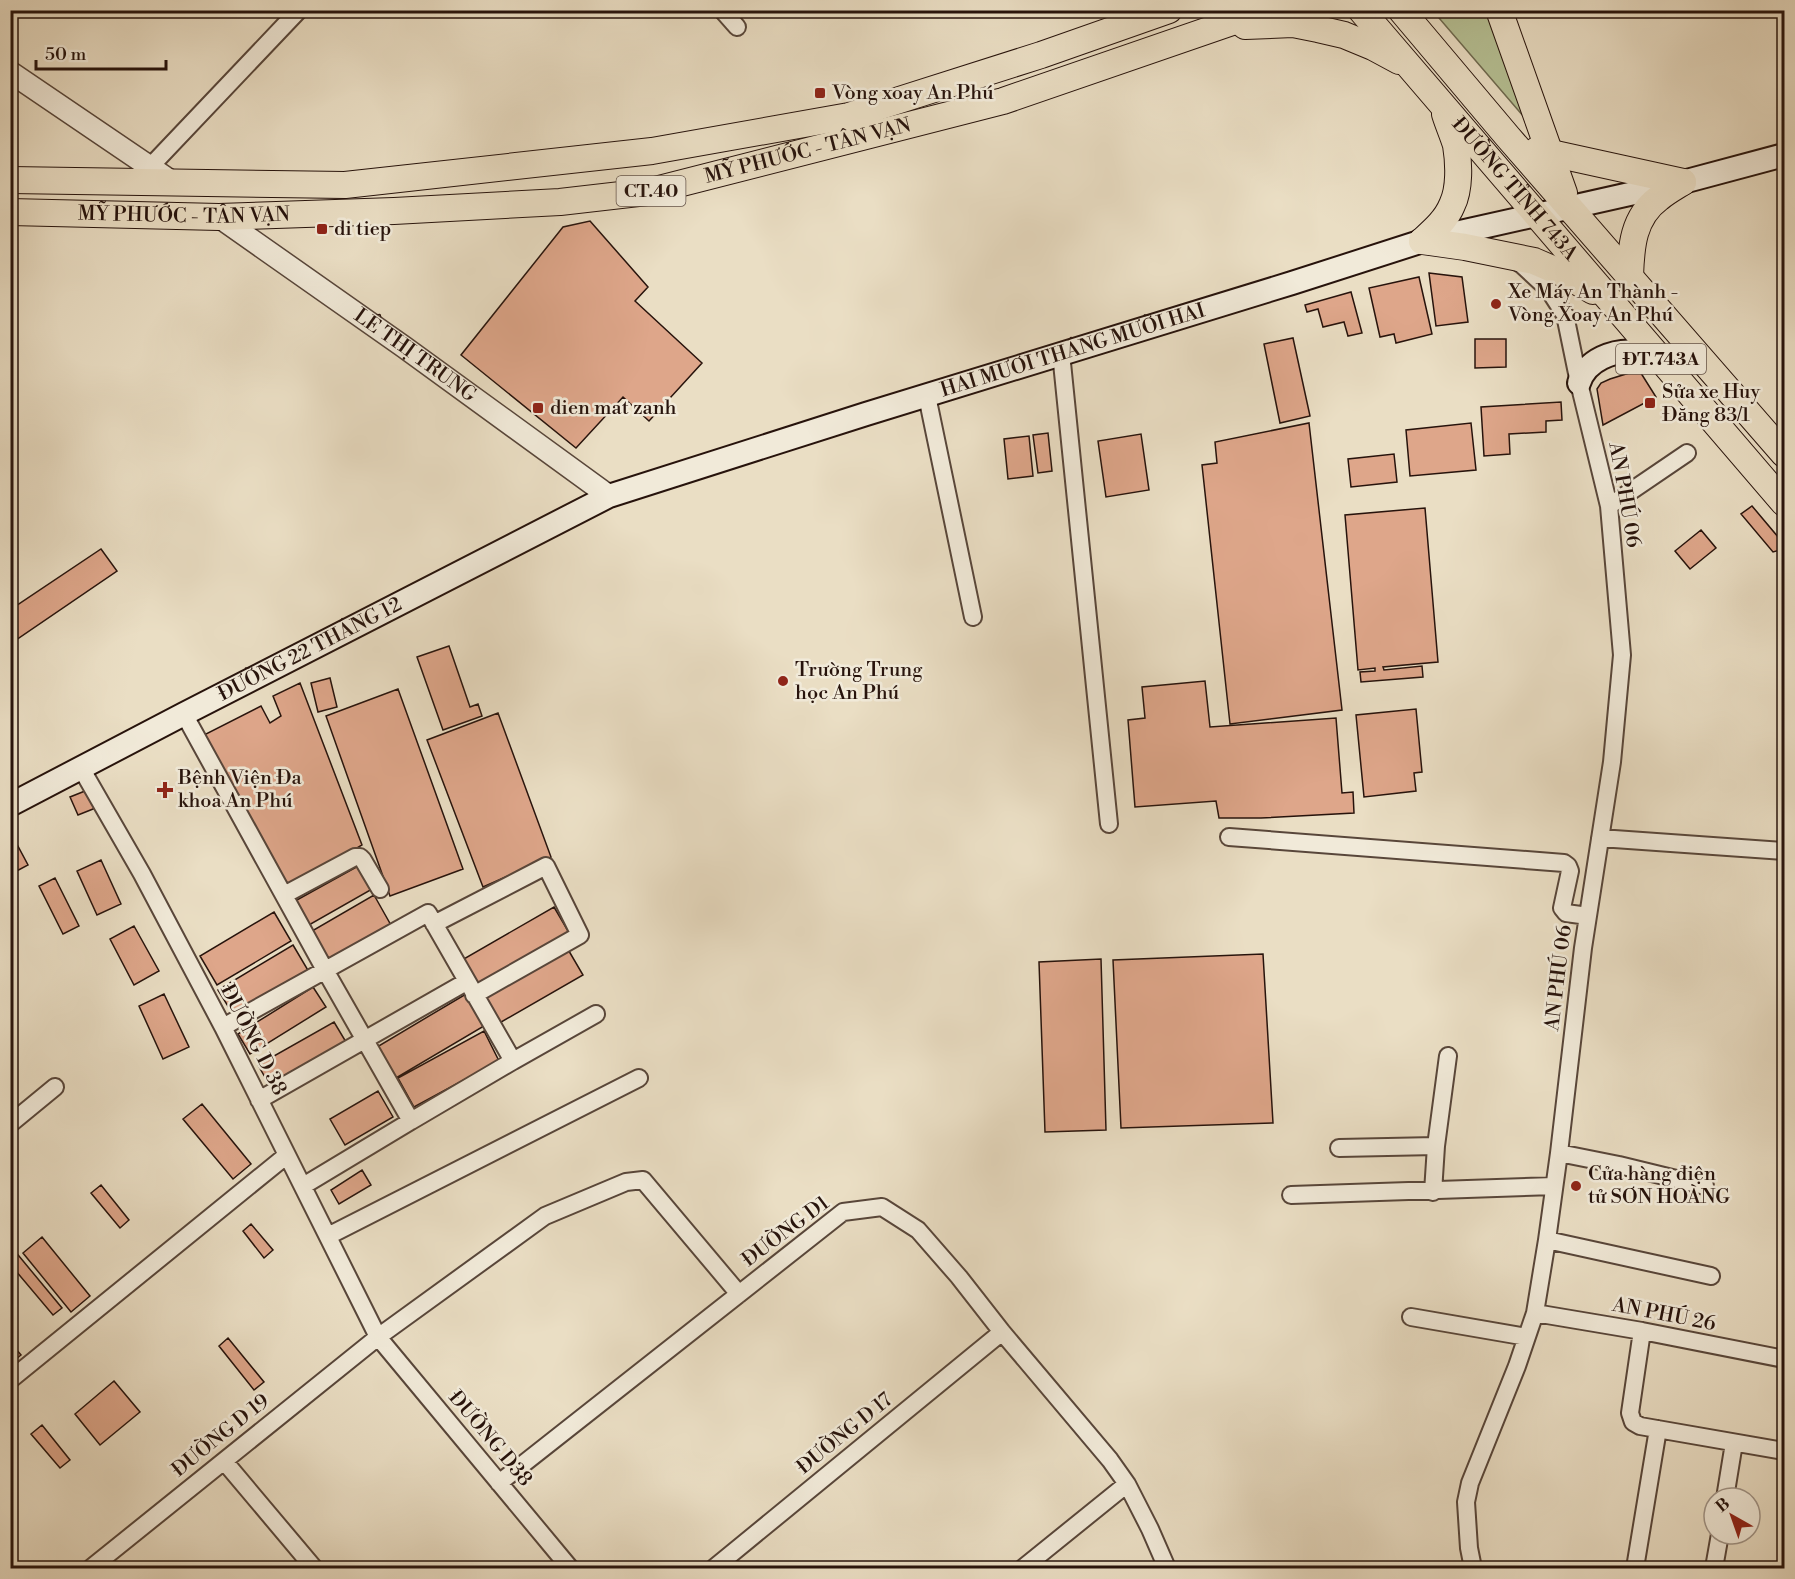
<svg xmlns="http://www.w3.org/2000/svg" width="1795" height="1579" font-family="'Libre Bodoni',serif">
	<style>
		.green { fill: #b6c195; stroke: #6e6a50; stroke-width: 1.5 }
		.building { fill: #dea68a; stroke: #27130c; stroke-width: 1.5 }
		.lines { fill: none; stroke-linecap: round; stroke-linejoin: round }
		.minor-casing { stroke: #58463a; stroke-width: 20 }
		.tertiary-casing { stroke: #58463a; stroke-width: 24 }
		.secondary-casing { stroke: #27130c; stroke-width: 26 }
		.primary-casing { stroke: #27130c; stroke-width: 28 }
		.minor { stroke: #f1ead9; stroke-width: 16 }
		.tertiary { stroke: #f1ead9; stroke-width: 21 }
		.secondary { stroke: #f1ead9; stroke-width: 22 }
		.primary { stroke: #eadec4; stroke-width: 26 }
		.poi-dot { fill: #8f2418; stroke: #f1ead9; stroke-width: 2 }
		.labels { text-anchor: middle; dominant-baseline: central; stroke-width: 5; stroke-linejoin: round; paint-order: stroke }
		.shield { fill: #f1ead9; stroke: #64544a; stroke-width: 1.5 }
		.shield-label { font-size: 18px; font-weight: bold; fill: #27130c }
		.poi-label { font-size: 20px; fill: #27130c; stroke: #f1ead9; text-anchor: start }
		.street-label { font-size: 20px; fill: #27130c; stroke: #f1ead9 }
	</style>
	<rect width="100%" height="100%" fill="#eadec4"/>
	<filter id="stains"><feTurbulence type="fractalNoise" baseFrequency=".00333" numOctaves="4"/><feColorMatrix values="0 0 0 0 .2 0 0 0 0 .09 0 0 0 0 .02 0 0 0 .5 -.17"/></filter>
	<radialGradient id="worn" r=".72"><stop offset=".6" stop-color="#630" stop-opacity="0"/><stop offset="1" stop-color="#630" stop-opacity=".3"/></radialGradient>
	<path class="green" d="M1433,11H1489L1524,117Z"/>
	<path class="building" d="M590,221L648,287L635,301L702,363L649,421L623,397L576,448L461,355L563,227Z
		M1429,273L1462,277L1468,322L1436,326Z
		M1419,277L1432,334L1396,343L1394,334L1380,337L1369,288Z
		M1351,292L1362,333L1348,336L1344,322L1323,327L1318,309L1307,312L1305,305Z
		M1293,338L1310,416L1280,423L1264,344Z
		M1475,339H1506V367L1475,368Z
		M1639,370L1656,397L1603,425L1597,389L1601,383L1610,379Z
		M1561,402L1562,420L1546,421V432L1509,434L1510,454L1484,456L1481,407Z
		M1309,423L1342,710L1230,724L1202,465L1217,463L1215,442Z
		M1471,423L1476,470L1410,476L1406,430Z
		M1048,433L1052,471L1038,473L1033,435Z
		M1141,434L1149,490L1106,497L1098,441Z
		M1029,436L1033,476L1008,479L1004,439Z
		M1394,454L1397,482L1351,487L1348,459Z
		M1752,506L1784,544V549L1773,552L1741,514Z
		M1425,508L1438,662L1383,667L1384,670L1422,666L1423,677L1361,682L1360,672L1375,671V668L1358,670L1345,515Z
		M1701,530L1716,548L1690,569L1675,551Z
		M101,549L117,571L10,644V610Z
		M449,646L470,707L478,704L482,716L443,730L417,657Z
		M330,678L337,707L318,712L311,683Z
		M1205,681L1210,727L1336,718L1342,793L1353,792L1354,813L1261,818H1219L1216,801L1135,807L1128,720L1145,718L1142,687Z
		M300,683L362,845L289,889L200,737L261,706L270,723L281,716L273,696Z
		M398,689L463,869L390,896L326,716Z
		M1416,709L1422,772L1414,773L1416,791L1364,797L1356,715Z
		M498,713L551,857L483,887L427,740Z
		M90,789L98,807L78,815L70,797Z
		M10,835H12L28,865L13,873L10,868Z
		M101,860L121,904L97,915L77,871Z
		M360,865L374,888L309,925L295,901Z
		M55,878L79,926L63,934L39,886Z
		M374,895L392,927L331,963L312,931Z
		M554,907L571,936L479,989L462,960Z
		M274,912L291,941L217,985L200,956Z
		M134,926L159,971L134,985L110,939Z
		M293,945L309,972L234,1016L218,990Z
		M566,946L583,975L496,1025L479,995Z
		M1263,954L1273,1123L1121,1128L1113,960Z
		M1101,959L1106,1130L1045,1132L1039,962Z
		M313,987L326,1007L250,1054L238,1034Z
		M164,994L189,1047L163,1059L139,1006Z
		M466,994L484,1026L396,1078L377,1047Z
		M334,1022L349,1047L273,1091L258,1065Z
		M484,1031L499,1061L414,1107L398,1078Z
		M378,1091L393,1117L345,1145L330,1119Z
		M202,1104L251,1164L233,1179L183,1119Z
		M362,1170L371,1185L339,1204L331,1190Z
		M101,1185L129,1220L120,1228L91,1193Z
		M251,1224L273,1250L264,1258L243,1231Z
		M42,1237L90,1296L71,1312L23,1253Z
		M14,1250L62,1308L53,1315L10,1264V1252Z
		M228,1338L264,1382L254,1390L219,1346Z
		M10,1342L21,1355L10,1364Z
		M114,1381L140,1412L100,1445L75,1414Z
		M42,1425L70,1460L60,1468L31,1434Z"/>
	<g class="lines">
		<defs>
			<path id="minor" d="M722,10L737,27
				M150,167L299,10
				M1061,353L1109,824
				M927,396L973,617
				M1609,506L1687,453
				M184,714L325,970L411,1121L303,1186
				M81,768L142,874L223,1027L378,1337L570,1568
				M1229,837L1564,863L1568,866L1570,871L1562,908L1566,913L1588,916
				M1600,838L1784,851
				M284,895L355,857H360L363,860L380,889
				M434,924L546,866L580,935L474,995
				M223,1027L428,913L513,1061L411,1121
				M513,1061L596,1014
				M259,1100L466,982
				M10,1124L55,1087
				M1339,1148L1436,1146
				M1559,1153L1619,1165L1705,1186
				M1433,1192L1436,1146L1448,1056
				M1291,1195L1554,1186
				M328,1236L639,1078
				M1547,1240L1711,1276
				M1535,1313L1642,1331L1784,1359
				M1411,1317L1527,1337
				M1642,1331L1630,1413L1633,1422L1640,1426L1784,1451
				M10,1380L287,1155
				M224,1461L314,1568
				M499,1483L843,1212L882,1207L918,1230L959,1277L1002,1332L1110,1460L1127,1484L1150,1529L1167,1568
				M1725,1498L1734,1443
				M91,1568L378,1337L545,1216L626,1182L643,1180L739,1294
				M714,1568L1002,1332
				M1023,1568L1127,1484
				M1473,1568L1469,1548L1466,1502L1470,1483L1517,1366L1535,1313L1547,1240L1559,1153L1583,948L1612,762L1622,655L1609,506L1579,383L1565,315L1549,290L1522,265L1516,261
				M1635,1568L1658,1429
				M1714,1568L1720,1534"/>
			<g id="tertiary">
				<path d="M10,72L175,184"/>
				<path id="s1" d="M219,217L404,347L609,496"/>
			</g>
			<g id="secondary">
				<path d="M1579,383C1586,360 1614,349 1637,352C1644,352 1652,356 1660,358"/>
				<path id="s2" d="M10,805L184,714L609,496L866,414L1292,283L1429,239L1683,182L1784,155"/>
			</g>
			<g id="primary">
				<path id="s3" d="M1361,10L1784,503"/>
				<path d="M1401,10L1508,137L1784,454"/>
				<path d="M1499,10L1564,193"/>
				<path d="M1245,26L1293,24L1318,29L1344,35L1373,47L1399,61"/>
				<path d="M1537,150L1683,182"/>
				<path d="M10,180L345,185L652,151L849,116L1041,55L1169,10"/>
				<path id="s4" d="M10,212L219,217L394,211L560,202L647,192L1003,101L1267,10"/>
				<path d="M1422,241L1465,247L1534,261L1564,274L1593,291"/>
				<path d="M1422,241C1433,231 1446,220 1452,205C1460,189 1459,163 1456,145C1453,135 1448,124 1445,114"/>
				<path d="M1630,276C1631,247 1633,217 1659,198C1666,192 1675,187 1683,182"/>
			</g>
		</defs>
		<use href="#minor" class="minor-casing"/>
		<use href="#tertiary" class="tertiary-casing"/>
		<use href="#secondary" class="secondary-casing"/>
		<use href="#primary" class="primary-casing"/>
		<use href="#minor" class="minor"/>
		<use href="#tertiary" class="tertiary"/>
		<use href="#secondary" class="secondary"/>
		<use href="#primary" class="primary"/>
	</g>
	<g class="poi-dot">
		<rect x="814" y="87" width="12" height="12" rx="3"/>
		<rect x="316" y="223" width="12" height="12" rx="3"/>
		<circle cx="1496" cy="304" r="6"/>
		<rect x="1644" y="397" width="12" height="12" rx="3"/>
		<rect x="532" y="402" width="12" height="12" rx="3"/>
		<circle cx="783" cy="681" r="6"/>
		<path d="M162 781h6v6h6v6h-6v6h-6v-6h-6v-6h6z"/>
		<circle cx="1576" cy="1186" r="6"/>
	</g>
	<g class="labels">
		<g class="shield">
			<rect x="616.5" y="176" width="69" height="30" rx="4.5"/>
			<rect x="1616" y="344" width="90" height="30" rx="4.5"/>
		</g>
		<g class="shield-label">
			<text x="651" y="191">CT.40</text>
			<text x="1661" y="359">ĐT.743A</text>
		</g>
		<g class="poi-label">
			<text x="832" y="93">Vòng xoay An Phú</text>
			<text x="334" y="229">di tiep</text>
			<text x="1508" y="292">Xe Máy An Thành -<tspan x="1508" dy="23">Vòng Xoay An Phú</tspan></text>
			<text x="1662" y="392">Sửa xe Huy<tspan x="1662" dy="23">Đăng 83/1</tspan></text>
			<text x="550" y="408">dien mat zanh</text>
			<text x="795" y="670">Trường Trung<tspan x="795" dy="23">học An Phú</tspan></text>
			<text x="178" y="778">Bệnh Viện Đa<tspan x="178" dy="23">khoa An Phú</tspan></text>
			<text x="1588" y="1174">Cửa hàng điện<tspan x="1588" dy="23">tử SƠN HOÀNG</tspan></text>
		</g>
		<g class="street-label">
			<text stroke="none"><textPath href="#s4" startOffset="804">MỸ PHƯỚC - TÂN VẠN</textPath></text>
			<text stroke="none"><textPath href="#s3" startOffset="236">ĐƯỜNG TỈNH 743A</textPath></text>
			<text stroke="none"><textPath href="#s4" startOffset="174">MỸ PHƯỚC - TÂN VẠN</textPath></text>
			<text stroke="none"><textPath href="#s2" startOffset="1160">HAI MƯƠI THÁNG MƯỜI HAI</textPath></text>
			<text stroke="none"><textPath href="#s1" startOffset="240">LÊ THỊ TRUNG</textPath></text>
			<text transform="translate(1624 495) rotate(80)">AN PHÚ 06</text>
			<text stroke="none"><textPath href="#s2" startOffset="338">ĐƯỜNG 22 THÁNG 12</textPath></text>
			<text transform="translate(1559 978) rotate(-83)">AN PHÚ 06</text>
			<text transform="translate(253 1040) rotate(63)">ĐƯỜNG D 38</text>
			<text transform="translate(786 1232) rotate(-37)">ĐƯỜNG D1</text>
			<text transform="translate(1664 1315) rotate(11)">AN PHÚ 26</text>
			<text transform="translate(845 1434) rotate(-39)">ĐƯỜNG D 17</text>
			<text transform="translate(221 1436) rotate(-39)">ĐƯỜNG D 19</text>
			<text transform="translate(490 1439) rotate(50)">ĐƯỜNG D38</text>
		</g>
	</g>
	<rect width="1795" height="1579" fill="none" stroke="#eadec4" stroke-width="36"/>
	<rect x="12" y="12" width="1771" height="1555" fill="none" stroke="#27130c" stroke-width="3"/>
	<rect x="18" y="18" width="1759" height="1543" fill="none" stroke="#27130c" stroke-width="1.5"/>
	<g transform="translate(1732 1516) rotate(320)"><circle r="28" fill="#f1ead9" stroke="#a09487" stroke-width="1.5"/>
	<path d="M0-4.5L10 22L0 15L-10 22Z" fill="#8f2418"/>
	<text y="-9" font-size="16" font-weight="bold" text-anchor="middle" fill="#27130c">B</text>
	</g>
	<path d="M36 60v9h130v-9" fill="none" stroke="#27130c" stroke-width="3"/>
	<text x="45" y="60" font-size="18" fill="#27130c" stroke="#f1ead9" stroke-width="4.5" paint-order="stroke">50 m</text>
	<rect width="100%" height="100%" filter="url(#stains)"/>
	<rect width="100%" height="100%" fill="url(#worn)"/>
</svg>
